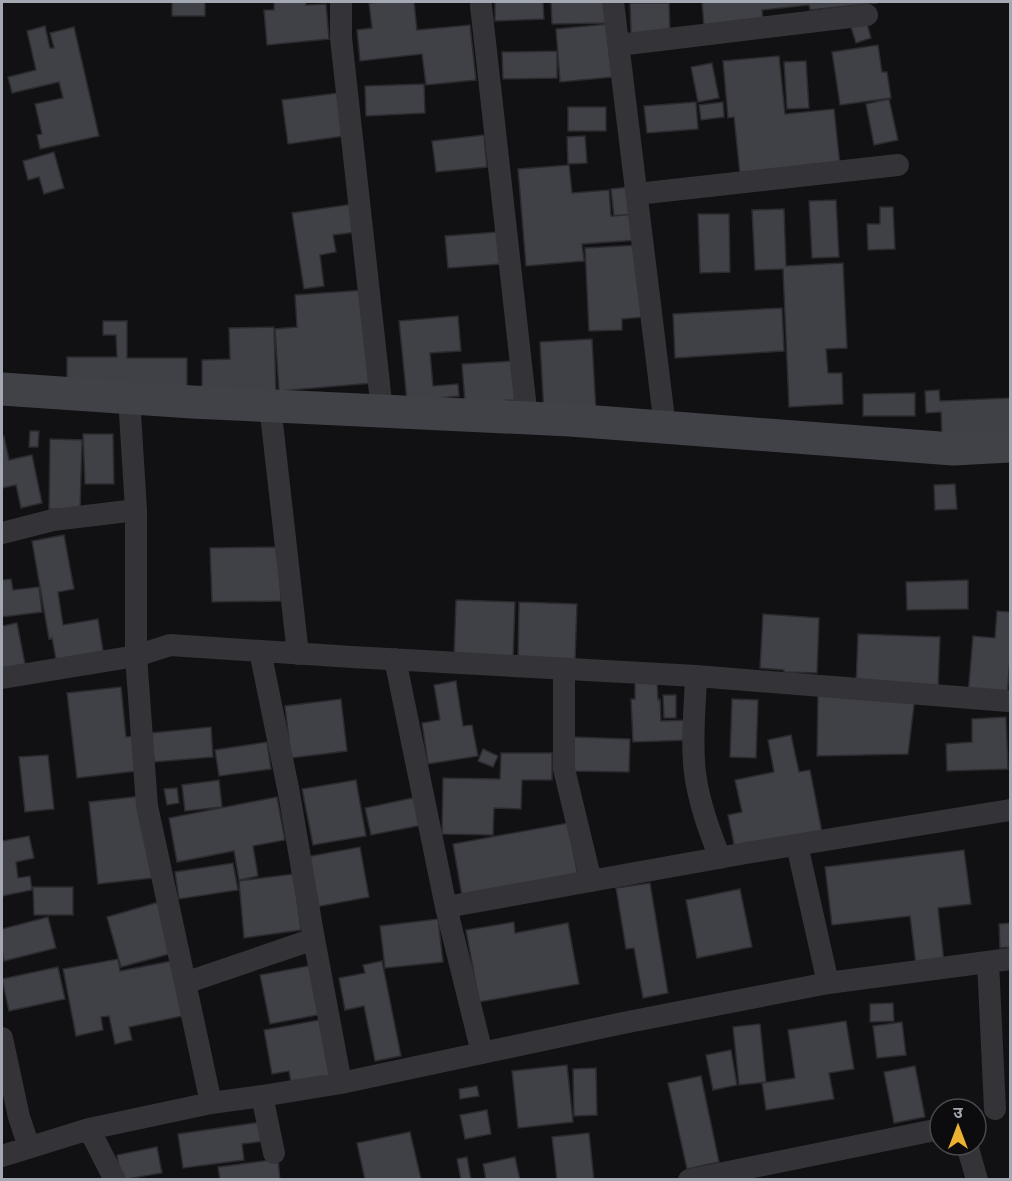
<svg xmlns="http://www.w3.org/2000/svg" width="1012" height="1181" font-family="Manrope,'Noto Sans Devanagari',sans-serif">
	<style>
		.building { fill: #404146; stroke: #2b2b2f; stroke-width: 1.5 }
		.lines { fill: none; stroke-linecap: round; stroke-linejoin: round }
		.street { stroke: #333338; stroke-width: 22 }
		.secondary { stroke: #414248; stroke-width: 33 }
	</style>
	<rect width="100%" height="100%" fill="#111113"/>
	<path class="building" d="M172,2H205V16H172Z
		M274,2H306V5L326,4L329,39L267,45L264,10H274Z
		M380,2H414L417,30L470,25L476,80L426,85L422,54L360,61L357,30L372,28L369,3Z
		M495,2H543L544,19L495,21Z
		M551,2H609L610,23L552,24Z
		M702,2H877V3L810,10L809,5L762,10L763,21L704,27Z
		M630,3H669L670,32L631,33Z
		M866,20L871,38L856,43L850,24Z
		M608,24L613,77L560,82L556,29Z
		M45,26L50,48H54L50,33L74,27L99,136L40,149L37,135L42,134L35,104L63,98L59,82L12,93L8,77L36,70L27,31Z
		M878,45L882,72H887L891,98L840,105L832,52Z
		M557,51V78L503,79L502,52Z
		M779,56L785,114L834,109L840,165L740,174L734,117L728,118L723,61Z
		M806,61L809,108L787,109L784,62Z
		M712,63L719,98L698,102L691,67Z
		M424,84L425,113L366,116L365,86Z
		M338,93L344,136L288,144L282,100Z
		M889,99L898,140L874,145L866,104Z
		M696,102L698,129L647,133L644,106Z
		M723,102L724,117L701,120L699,105Z
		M568,107H606V131H568Z
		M484,135L487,167L436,172L432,141Z
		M585,136L587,163L568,164L567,137Z
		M54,152L64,188L44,194L39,177L28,180L23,161Z
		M569,165L572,193L609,190L611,216L636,214L639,240L582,244L584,261L526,266L518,169Z
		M630,187L633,214L614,216L611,189Z
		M836,200L839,257L812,258L809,201Z
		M353,204L357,232L333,235L336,252L320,255L324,286L304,289L292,213Z
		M880,207H893L895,249L868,250L867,224H880Z
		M784,209L786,266L843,263L847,348L826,349L828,373H842L843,404L789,407L783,269L755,270L752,210Z
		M698,214H729L730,272L700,273Z
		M498,232L501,264L448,268L445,236Z
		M640,245L644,317L622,319V330L589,331L585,248Z
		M365,290L373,383L279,391L275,329L297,327L295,295Z
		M782,308L784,351L675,358L673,314Z
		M458,316L461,351L430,353L433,386L458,384L459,396L407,401L399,321Z
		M103,321H127V358H187V394L67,391V357H117L116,335H103Z
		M274,327L276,393L202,395V360L230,359L229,328Z
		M592,339L596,412L544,414L540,342Z
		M514,361L516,400L465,403L462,364Z
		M939,390L940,401L1010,398V435L942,438L941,412L926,413L925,391Z
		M915,393V416H863V394Z
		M30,431H39L38,447H29Z
		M83,434H113L114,484H85Z
		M4,436L9,460L32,455L42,503L21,508L16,485L2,488V437Z
		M50,439L82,440L80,510L49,509Z
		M955,484L957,509L935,510L934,485Z
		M64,535L74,589L58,592L63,625L98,619L104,657L57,665L52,638L49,639L32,541Z
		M279,547L281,601L212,602L210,548Z
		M11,579L13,590L39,587L42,612L2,617V580Z
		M968,580V609L907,610L906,582Z
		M456,600L515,602L513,659L454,657Z
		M519,602L577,604L575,661L518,660Z
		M997,611L1010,612V657L1007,698L968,695L973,636L995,638Z
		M763,614L819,618L817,673L784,672V670L760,668Z
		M17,623L26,669L2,674V626Z
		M858,634L940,637L938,688L856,685Z
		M456,681L463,726L472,725L478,756L428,764L422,723L440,720L434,685Z
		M657,681L658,700L660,699L661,721L692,720V740L633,742L631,699H635V682Z
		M121,687L126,737L133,736L137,771L77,778L67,693Z
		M663,695H676V718H664Z
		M818,695L915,697L908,754L817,756Z
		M341,699L347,751L291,758L285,706Z
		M732,699L758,700L756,758L730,757Z
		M1006,717L1008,769L947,771L946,744L972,742V719Z
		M211,727L213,757L154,762L151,733Z
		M791,735L799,772L810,770L822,832L735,849L728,815L742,812L735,780L774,772L768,740Z
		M573,737L630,739L629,772L572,771Z
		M267,742L271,769L219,776L215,750Z
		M483,749L498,756L493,767L478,761Z
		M501,753H552V780H522L521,809L494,808L493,835L442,834L443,778L500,779Z
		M48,755L54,809L25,812L19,757Z
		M219,780L222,807L185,811L182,785Z
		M356,780L366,836L313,845L302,789Z
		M177,788L179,803L167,805L164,789Z
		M142,796L152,878L98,884L89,802Z
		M422,796L428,824L371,835L365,808Z
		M277,797L285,840L253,846L258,876L239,880L234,851L177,862L169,818Z
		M568,823L579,881L463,902L453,844Z
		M29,836L34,858L16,862L18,878L30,876L32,890L2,896V841Z
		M360,847L369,897L316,907L306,857Z
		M964,850L971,904L938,908L944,962L916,965L910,916L832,925L825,867Z
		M233,863L238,890L179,899L175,872Z
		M294,874L301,930L244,938L239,881Z
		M650,883L668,993L643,998L634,948L626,949L616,888Z
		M33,887H73V915H34Z
		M740,889L752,947L697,958L686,900Z
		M159,902L173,953L121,967L107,917Z
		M48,917L56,948L4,961L2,951V929Z
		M438,919L443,962L385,968L380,926Z
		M514,922L515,933L568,923L579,984L479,1002L466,930Z
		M1010,923V947L1000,948L999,924Z
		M118,959L120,971L177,960L187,1015L129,1027L132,1040L115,1044L109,1016L101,1017L103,1030L76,1036L63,969Z
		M382,961L401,1056L375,1061L364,1006L345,1010L339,978L365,973L363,965Z
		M313,965L323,1014L270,1024L260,975Z
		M58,967L65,999L9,1011L2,979Z
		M893,1003L894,1021L870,1022V1004Z
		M324,1019L334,1075L291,1083L289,1071L272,1074L264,1030Z
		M846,1021L854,1069L829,1073L834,1099L766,1110L762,1083L795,1078L788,1030Z
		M902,1022L906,1055L877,1058L873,1026Z
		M760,1024L766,1082L739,1085L733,1027Z
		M731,1050L737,1085L713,1090L706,1055Z
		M567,1065L573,1122L518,1128L512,1071Z
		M915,1066L925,1117L894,1123L884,1072Z
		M596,1068L597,1115L574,1116L573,1069Z
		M701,1076L719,1162L687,1169L668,1083Z
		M477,1086L479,1096L460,1099L459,1089Z
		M487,1110L491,1134L465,1139L460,1115Z
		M262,1122L265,1141L242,1144L244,1160L183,1168L178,1134Z
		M410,1132L421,1179L365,1180L357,1143Z
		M589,1133L594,1180H557L552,1137Z
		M157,1147L162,1173L121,1180L117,1155Z
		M467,1157L471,1180H461L457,1159Z
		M515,1157L520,1180H486L483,1164Z
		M278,1159L280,1180H220L218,1167Z"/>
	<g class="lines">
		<path class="street" d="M341,2V38L382,411
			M613,2L665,427
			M481,6L527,418
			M619,45L867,15
			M637,194L898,165
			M129,397L136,510V656L147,806L211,1103
			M270,405L298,654
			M2,533L53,520L136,510
			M395,659L446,907L482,1053
			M564,669V769L591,881
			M696,676C695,708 691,741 695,773C699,803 709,830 720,858
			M2,678L136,656L170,645L352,657L696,676L1008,701
			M797,845L828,983
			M446,907L746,853L1010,810
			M314,939L341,1083
			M988,962L995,1109
			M185,983L314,939L289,793L260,651
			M2,1038L19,1117L29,1147
			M262,1096L274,1153
			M89,1129L211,1103L262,1096L341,1083L623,1023L828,983L1010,959
			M967,1145L977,1180
			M2,1156L89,1129L115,1180
			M689,1180L940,1129"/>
		<path class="secondary" d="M2,389L192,402L570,420L953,449L1010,446"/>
	</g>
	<rect width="1012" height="1181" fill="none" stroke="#a3a8b3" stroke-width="6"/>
	<g transform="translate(958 1127)"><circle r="28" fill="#0c0c0e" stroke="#484a50" stroke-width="1.5"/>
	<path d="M0-4.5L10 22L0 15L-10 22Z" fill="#ecb130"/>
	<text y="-9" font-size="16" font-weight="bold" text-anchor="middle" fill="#a3a8b3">उ</text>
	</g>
</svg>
